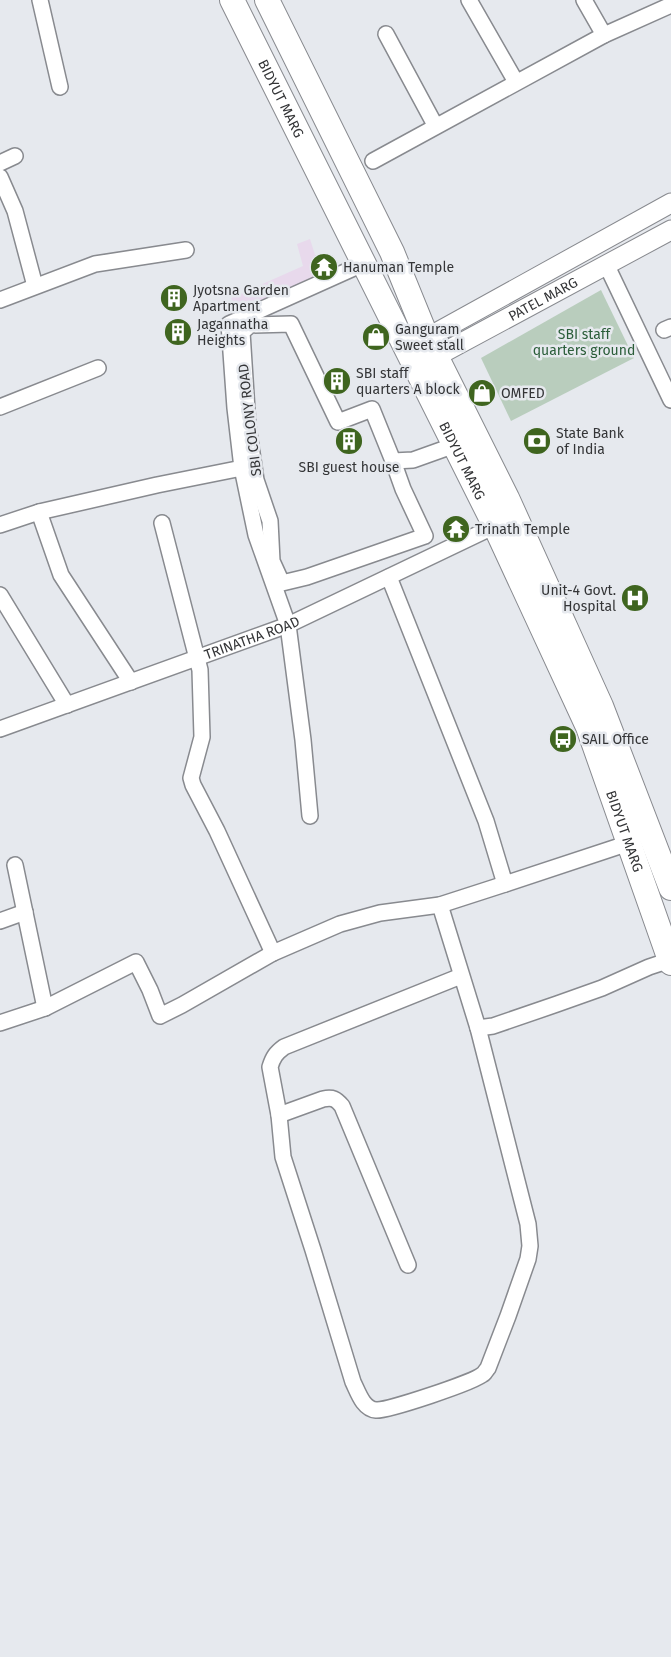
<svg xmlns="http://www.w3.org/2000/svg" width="671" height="1657" font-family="'Fira Sans',sans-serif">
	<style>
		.commercial { fill: #e8d9ec }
		.green { fill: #b9cdbd }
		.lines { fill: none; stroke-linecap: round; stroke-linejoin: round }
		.minor-casing { stroke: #888a8f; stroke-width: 18 }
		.tertiary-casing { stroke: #888a8f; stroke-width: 21 }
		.primary-casing { stroke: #888a8f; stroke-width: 26 }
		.minor { stroke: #fff; stroke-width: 15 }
		.tertiary { stroke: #fff; stroke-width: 19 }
		.primary { stroke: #fff; stroke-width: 24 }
		.labels { text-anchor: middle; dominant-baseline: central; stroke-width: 5; stroke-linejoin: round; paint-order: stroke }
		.street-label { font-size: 14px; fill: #343537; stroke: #e6e9ee }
		.poi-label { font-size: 14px; fill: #343537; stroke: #e6e9ee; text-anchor: start }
		.park-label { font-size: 14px; fill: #2a5d39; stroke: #e6e9ee }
	</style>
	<rect width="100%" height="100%" fill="#e6e9ee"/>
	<path class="commercial" d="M310,239L322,277L238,314L231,298L303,266L297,244Z"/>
	<path class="green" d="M601,290L634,358L511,421L481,358Z"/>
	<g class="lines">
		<defs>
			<g id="minor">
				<path d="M40,0L60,87"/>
				<path d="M469,0L516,82"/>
				<path d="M584,0L604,35"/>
				<path d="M386,34L435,125"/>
				<path d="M373,161L604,35L671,5"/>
				<path d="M0,163L15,156"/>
				<path d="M0,177L15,211L35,286"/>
				<path d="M606,264L671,400"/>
				<path d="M0,300L95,264L186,250"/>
				<path d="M664,330L671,327"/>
				<path d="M0,407L98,368"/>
				<path d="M393,461L403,489L425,536L307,577L282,583L272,561L270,521L256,480L248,426L242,332L250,325L291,324L338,422L372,409L393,461L413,460L455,445"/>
				<path d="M39,512L157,485L242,468"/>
				<path d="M162,523L200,670L202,737L191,778L193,785L217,831L273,953"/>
				<path d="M0,525L39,512L61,575L131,682"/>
				<path d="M389,577L486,821L505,884L629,843"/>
				<path d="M0,595L67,705"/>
				<path id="s1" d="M0,729L288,625L495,526"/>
				<path d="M310,816L303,740L288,625L256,535L242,468L235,408L229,324L365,263"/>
				<path d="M15,865L45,1008"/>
				<path d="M440,905L478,1028L493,1026L557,1004L602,988L649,967L670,960"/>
				<path d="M0,921L25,912"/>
				<path d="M461,976L284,1047C276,1053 273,1057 270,1067L279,1115L283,1157L313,1250L353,1382C358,1392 363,1409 376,1410C387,1411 475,1382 483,1374C484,1374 487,1369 488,1368L508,1316L528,1259L530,1246L528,1224L478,1028"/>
				<path d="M0,1023L45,1008L136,962L150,990L160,1016L182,1005L273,953L340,924L380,913L440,905L505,884"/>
				<path d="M279,1115L323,1099C333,1097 336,1099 342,1106L408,1265"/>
			</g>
			<g id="tertiary">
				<path d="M416,344L671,203"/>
				<path id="s2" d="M424,363L671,230"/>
			</g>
			<g id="primary">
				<path id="s3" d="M232,0L495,526L588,727L671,963"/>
				<path d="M267,0L392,252L427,338L507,498L601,706L671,888"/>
			</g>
		</defs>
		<use href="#minor" class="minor-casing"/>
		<use href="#tertiary" class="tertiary-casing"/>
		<use href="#primary" class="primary-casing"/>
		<use href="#minor" class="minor"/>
		<use href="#tertiary" class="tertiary"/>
		<use href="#primary" class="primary"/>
	</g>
	<defs>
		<symbol id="temple-disc" viewBox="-11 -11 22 22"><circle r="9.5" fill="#3f651f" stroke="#e6e9ee"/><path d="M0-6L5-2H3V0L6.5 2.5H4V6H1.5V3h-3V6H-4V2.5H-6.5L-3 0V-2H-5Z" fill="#fff"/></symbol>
		<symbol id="building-disc" viewBox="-11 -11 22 22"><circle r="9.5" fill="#3f651f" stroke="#e6e9ee"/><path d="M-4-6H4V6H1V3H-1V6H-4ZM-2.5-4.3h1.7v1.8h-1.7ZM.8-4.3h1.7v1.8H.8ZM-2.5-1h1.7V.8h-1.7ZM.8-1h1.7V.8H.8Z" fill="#fff"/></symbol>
		<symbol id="shop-disc" viewBox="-11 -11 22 22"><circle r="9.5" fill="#3f651f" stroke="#e6e9ee"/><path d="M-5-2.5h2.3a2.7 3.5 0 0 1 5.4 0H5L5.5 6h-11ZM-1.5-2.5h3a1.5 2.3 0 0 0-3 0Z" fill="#fff"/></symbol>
		<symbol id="bank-disc" viewBox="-11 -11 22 22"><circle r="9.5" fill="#3f651f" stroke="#e6e9ee"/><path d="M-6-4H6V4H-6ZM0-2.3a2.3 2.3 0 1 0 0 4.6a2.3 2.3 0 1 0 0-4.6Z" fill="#fff"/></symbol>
		<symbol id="hospital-disc" viewBox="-11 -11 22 22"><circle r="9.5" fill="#3f651f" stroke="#e6e9ee"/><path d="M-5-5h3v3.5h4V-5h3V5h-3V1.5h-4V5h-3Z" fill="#fff"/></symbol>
		<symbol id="bus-disc" viewBox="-11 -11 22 22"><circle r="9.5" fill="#3f651f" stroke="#e6e9ee"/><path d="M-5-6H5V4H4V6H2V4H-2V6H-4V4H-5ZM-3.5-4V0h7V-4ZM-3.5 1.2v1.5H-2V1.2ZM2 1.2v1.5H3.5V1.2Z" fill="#fff"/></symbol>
	</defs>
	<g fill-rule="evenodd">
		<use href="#temple-disc" x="308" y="251" width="32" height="32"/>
		<use href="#building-disc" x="158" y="282" width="32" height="32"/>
		<use href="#building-disc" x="162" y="316" width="32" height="32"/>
		<use href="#shop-disc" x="360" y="321" width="32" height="32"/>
		<use href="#building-disc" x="321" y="365" width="32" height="32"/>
		<use href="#shop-disc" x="466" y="377" width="32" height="32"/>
		<use href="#building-disc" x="333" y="425" width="32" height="32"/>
		<use href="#bank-disc" x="521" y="425" width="32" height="32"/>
		<use href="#temple-disc" x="440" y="513" width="32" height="32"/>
		<use href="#hospital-disc" x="619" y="582" width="32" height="32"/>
		<use href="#bus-disc" x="547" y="723" width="32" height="32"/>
	</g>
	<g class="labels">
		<g class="street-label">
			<text stroke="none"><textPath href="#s3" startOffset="110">BIDYUT MARG</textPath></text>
			<text stroke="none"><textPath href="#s2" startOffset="135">PATEL MARG</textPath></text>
			<text transform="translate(250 420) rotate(-97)">SBI COLONY ROAD</text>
			<text stroke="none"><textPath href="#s3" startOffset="515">BIDYUT MARG</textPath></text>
			<text stroke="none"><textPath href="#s1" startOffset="268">TRINATHA ROAD</textPath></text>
			<text stroke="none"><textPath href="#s3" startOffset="920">BIDYUT MARG</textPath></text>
		</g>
		<g class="poi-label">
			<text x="343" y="267">Hanuman Temple</text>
			<text x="193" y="290">Jyotsna Garden<tspan x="193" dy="16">Apartment</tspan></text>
			<text x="197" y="324">Jagannatha<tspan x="197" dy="16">Heights</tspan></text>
			<text x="395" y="329">Ganguram<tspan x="395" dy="16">Sweet stall</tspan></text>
			<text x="356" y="373">SBI staff<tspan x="356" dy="16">quarters A block</tspan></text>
			<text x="501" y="393">OMFED</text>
			<text x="556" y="433">State Bank<tspan x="556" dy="16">of India</tspan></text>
			<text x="349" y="467" text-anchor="middle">SBI guest house</text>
			<text x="475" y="529">Trinath Temple</text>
			<text x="616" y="590" text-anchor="end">Unit-4 Govt.<tspan x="616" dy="16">Hospital</tspan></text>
			<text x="582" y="739">SAIL Office</text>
		</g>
		<g class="park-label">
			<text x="584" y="334">SBI staff<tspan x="584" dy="16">quarters ground</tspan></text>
		</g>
	</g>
</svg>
